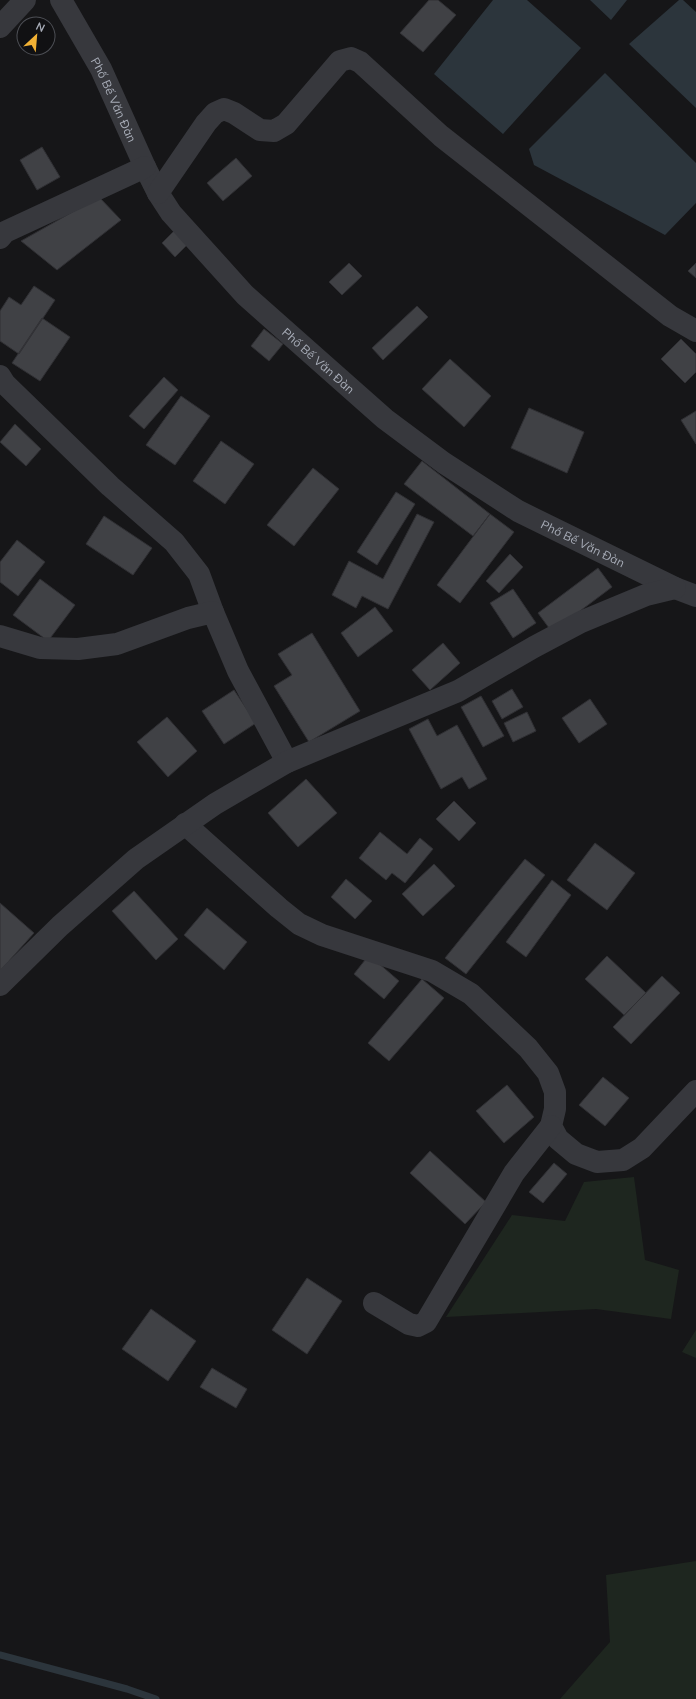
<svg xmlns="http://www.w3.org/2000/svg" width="696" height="1699" font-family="Mulish,sans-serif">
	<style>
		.green { fill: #1e261f }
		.water { fill: #2c353c }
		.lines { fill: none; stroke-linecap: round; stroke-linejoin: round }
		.stream { stroke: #2c353c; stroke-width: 7 }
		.building { fill: #404145; stroke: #303034 }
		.minor { stroke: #37383d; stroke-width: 22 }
		.labels { text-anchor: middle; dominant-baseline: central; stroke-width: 3.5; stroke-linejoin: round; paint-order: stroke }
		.street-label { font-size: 12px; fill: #a8adb8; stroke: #111113 }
	</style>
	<rect width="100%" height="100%" fill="#161618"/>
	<path class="green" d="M634,1177L645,1260L679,1270L671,1319L596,1309L446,1317L512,1215L565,1221L584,1182Z
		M696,1330V1358L682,1352Z
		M696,1561V1699H560L610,1642L606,1575Z"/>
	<path class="water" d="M493,0H527L581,48L503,134L434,74Z
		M590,0H627L611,20Z
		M679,0H683L696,12V108L629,44Z
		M605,73L696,163V203L665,235L534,165L529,149Z"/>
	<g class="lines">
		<path class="stream" d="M0,1655L127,1689L156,1699"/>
	</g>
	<path class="building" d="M429,0H438L456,15L423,52L400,33Z
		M42,147L60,177L37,190L20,160Z
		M236,158L252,176L223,201L207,183Z
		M99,197L121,220L57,270L21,241Z
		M175,230L188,244L175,257L162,243Z
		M349,263L362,276L342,295L329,282Z
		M696,263V278L688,271Z
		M34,286L55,300L19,354L0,341V311L9,297L21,305Z
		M417,306L428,317L383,360L372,348Z
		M42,318L70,337L40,381L12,363Z
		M264,329L283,344L269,361L251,346Z
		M681,339L696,354V372L685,383L661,359Z
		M450,359L491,396L464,427L422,389Z
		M164,377L178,390L144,429L129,416Z
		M181,396L210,416L175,465L146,445Z
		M529,408L584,432L567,473L511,448Z
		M696,411V444L681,420Z
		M15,424L41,449L26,466L0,442Z
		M221,441L254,464L225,504L193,481Z
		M422,461L490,514L473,536L404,484Z
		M313,468L339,489L294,546L267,525Z
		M396,492L415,504L377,565L357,552Z
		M417,514L434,522L388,609L362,596L356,608L332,595L349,561L383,579Z
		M490,514L514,532L460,603L437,585Z
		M104,516L152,548L133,575L86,544Z
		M17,540L45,562L18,596L0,582V562Z
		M510,554L523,567L499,593L486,581Z
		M598,568L612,587L552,632L538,613Z
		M40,579L75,605L48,641L13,615Z
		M513,589L536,623L513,638L490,603Z
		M375,607L393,631L358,657L341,633Z
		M312,633L360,711L309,742L274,686L292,675L278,654Z
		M443,643L460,663L430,690L412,670Z
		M512,689L523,707L502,719L492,701Z
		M234,690L256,723L224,744L202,711Z
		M481,696L504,736L483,747L461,707Z
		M590,699L607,724L579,743L562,718Z
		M527,712L536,731L513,742L504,723Z
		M167,717L197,751L168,777L137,742Z
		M428,719L437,736L457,725L487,779L469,789L462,777L441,789L409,729Z
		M306,779L337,813L298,847L268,813Z
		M454,801L476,823L459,841L436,819Z
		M380,832L407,854L420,838L433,849L405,883L392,873L386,880L359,858Z
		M595,843L635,873L607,910L567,880Z
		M525,859L545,875L466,974L445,958Z
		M434,864L455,886L423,916L402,894Z
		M346,879L372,901L355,919L331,897Z
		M552,880L571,895L526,957L506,942Z
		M134,891L178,939L156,960L112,911Z
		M0,903L34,933L0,971Z
		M207,908L247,942L224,970L184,935Z
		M369,955L399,981L384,999L354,974Z
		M607,956L646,993L624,1015L585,979Z
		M662,976L680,993L631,1044L613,1027Z
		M422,979L444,998L389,1061L368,1043Z
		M603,1077L629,1098L605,1126L579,1105Z
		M507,1085L534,1117L504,1143L476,1111Z
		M430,1151L486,1202L465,1224L410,1173Z
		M554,1163L567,1174L543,1203L529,1192Z
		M307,1278L342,1301L307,1354L272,1330Z
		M151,1309L196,1341L168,1381L122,1349Z
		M212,1368L247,1389L236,1408L200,1387Z"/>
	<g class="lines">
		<g class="minor">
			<path id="s1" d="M61,0L101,69L145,167L158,193L171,213L245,295L385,419L444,463L518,511L675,588L696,596"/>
			<path d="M0,27L25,0"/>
			<path d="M158,193L206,123L215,113L224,109L234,113L260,130L274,131L286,124L340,61L351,58L360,62L441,136L670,316L696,331"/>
			<path d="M0,238L5,232L145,167"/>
			<path d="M0,376L5,384L110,486L174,542L199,574L213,612"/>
			<path d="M0,636L40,648L78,649L117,644L188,618L213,612L238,671L287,762"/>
			<path d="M185,824L279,908L299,924L322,935L432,971L471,994L528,1048L548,1073L555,1092V1109L551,1126L558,1139L576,1154L597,1162L623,1160L642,1148L696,1091"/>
			<path d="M0,985L60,926L136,859L215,804L287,762L458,691L534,647L581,622L646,595L675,588"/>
			<path d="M374,1303L409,1324L418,1326L426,1322L514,1173L551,1126"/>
		</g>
	</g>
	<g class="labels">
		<g class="street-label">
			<text stroke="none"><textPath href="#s1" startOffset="113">Phố Bế Văn Đàn</textPath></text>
			<text stroke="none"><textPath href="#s1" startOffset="449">Phố Bế Văn Đàn</textPath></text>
			<text stroke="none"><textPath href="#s1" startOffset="772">Phố Bế Văn Đàn</textPath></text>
		</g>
	</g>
	<g transform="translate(36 36) rotate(26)"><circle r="19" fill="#111113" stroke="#4d4f55"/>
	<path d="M0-3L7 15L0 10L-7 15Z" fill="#f2b134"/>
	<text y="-6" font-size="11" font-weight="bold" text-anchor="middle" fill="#a8adb8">N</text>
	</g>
</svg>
